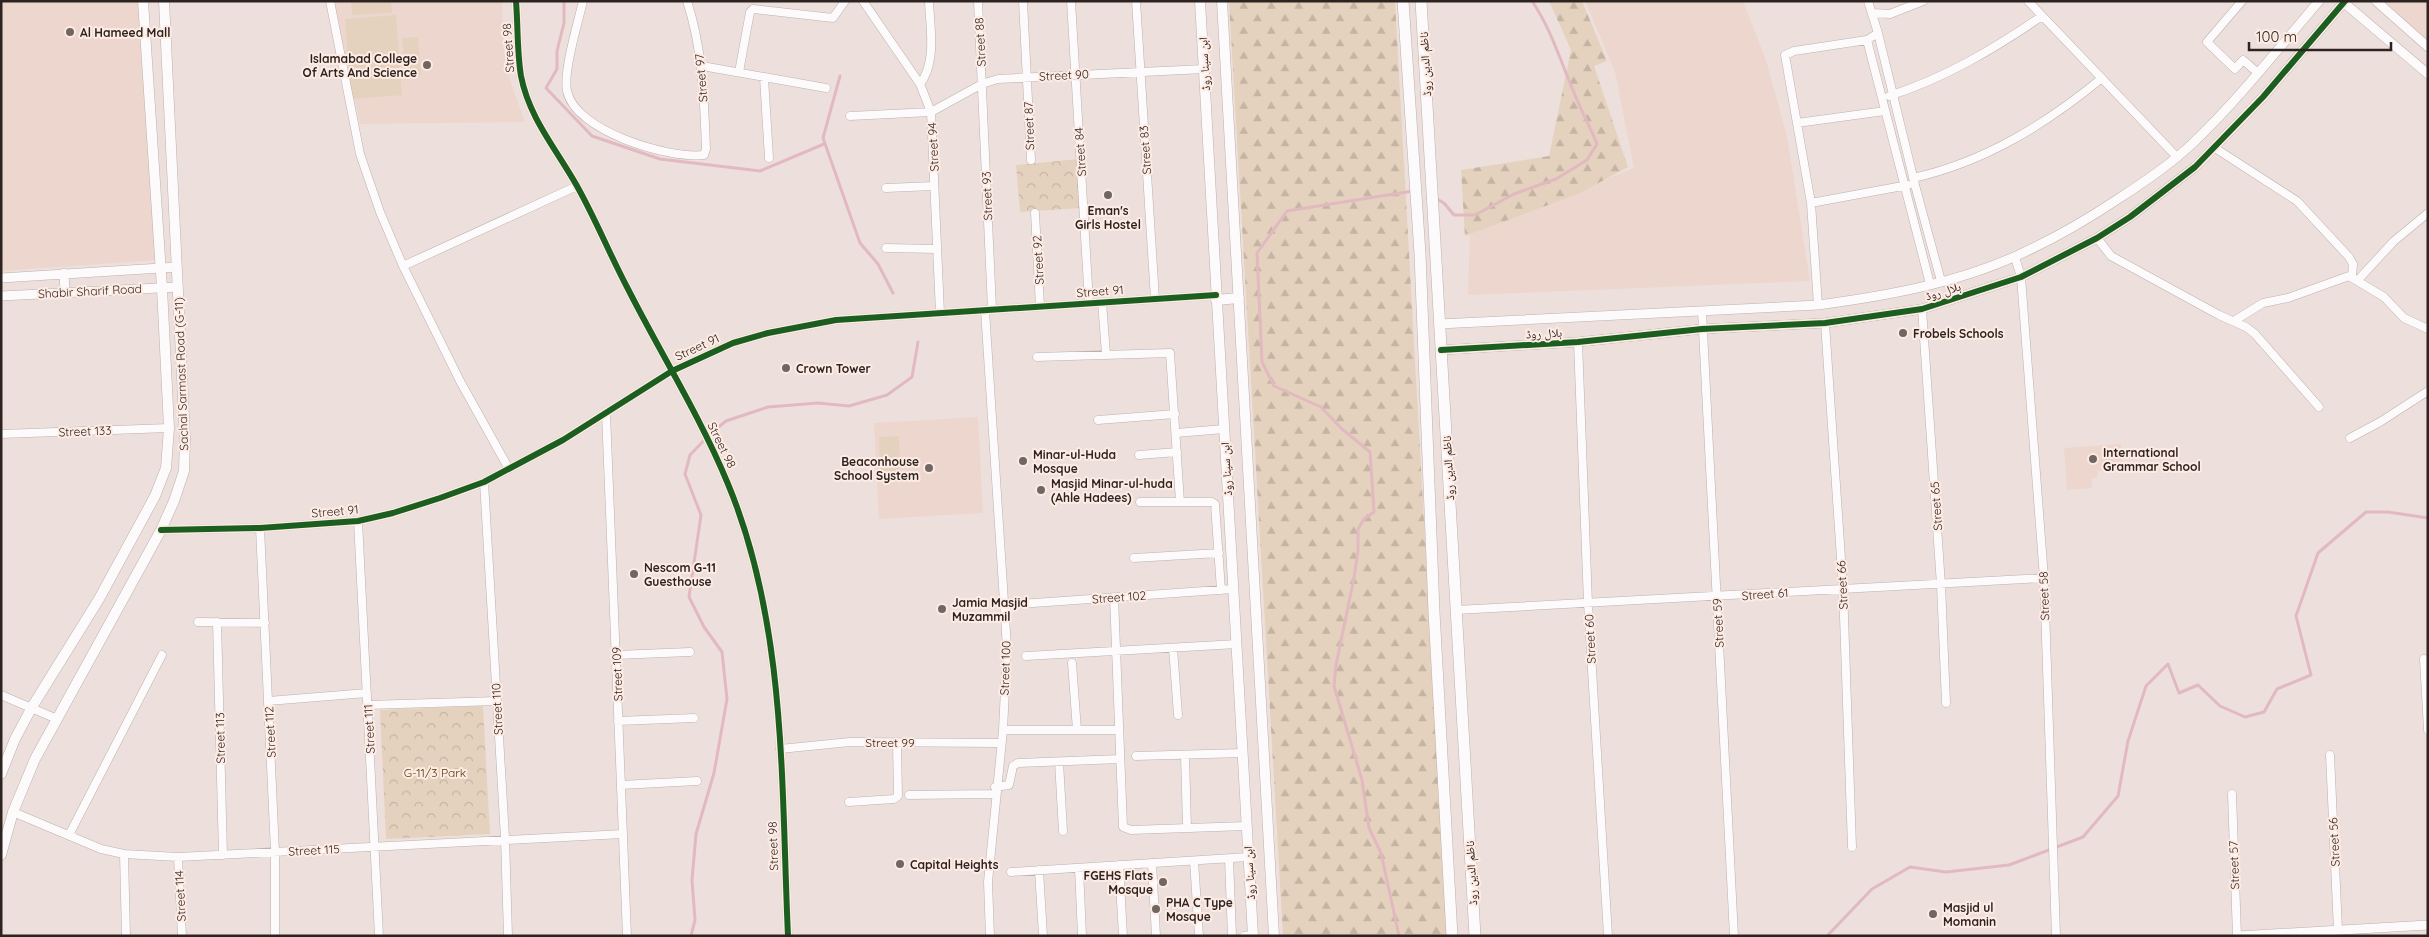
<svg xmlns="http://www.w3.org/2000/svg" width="2429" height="937" font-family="Quicksand,'Noto Naskh Arabic',sans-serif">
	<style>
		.built { fill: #edd6ce }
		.grass { fill: #e5d2be }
		.forest { fill: url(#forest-firs) }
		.park { fill: url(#park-crowns) }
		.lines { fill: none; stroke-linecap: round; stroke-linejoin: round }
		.stream { stroke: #e2b9c1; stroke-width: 3 }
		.minor-casing { stroke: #bbb1ae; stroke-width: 9 }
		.tertiary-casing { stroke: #bbb1ae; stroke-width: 10 }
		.secondary-casing { stroke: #bbb1ae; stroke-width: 11 }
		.primary-casing { stroke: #bbb1ae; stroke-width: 12 }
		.minor { stroke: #fcfafa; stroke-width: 8 }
		.tertiary { stroke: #fcfafa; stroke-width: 9 }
		.secondary { stroke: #fcfafa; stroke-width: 10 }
		.primary { stroke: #fcfafa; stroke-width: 11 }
		.cycleway-casing { stroke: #feebe4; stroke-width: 9 }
		.cycleway { stroke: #1b5e20; stroke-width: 6 }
		.poi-dot { fill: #706662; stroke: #feebe4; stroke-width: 2 }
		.labels { text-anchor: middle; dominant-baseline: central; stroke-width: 4; stroke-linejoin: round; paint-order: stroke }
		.poi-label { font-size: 12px; font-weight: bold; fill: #2d2421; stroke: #feebe4; text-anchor: start }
		.street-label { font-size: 12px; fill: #2d2421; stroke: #feebe4 }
		.park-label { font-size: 12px; fill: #583a02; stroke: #feebe4 }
	</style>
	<defs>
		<pattern id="forest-firs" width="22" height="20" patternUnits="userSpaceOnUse" patternTransform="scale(1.25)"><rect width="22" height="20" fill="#e5d2be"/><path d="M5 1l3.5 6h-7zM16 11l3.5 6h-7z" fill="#c5b4a3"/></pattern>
		<pattern id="park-crowns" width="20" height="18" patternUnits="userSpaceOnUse" patternTransform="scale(1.25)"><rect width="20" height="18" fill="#e5d2be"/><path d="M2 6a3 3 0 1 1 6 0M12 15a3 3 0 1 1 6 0" fill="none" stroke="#c5b4a3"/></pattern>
	</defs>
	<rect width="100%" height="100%" fill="#ede0dc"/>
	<path class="built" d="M1,1H139L157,260L1,271Z
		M334,1H502L503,47L511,83L525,122L360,124Z
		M1585,1H1743L1766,60L1787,136L1810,281L1468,295L1470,234L1634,168L1615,72Z
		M2376,1H2428V47Z
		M978,417L983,513L879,519L874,423Z
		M2121,444L2122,469L2098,471L2097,477L2092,479V488L2067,490L2064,448Z"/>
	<path class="grass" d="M351,1H391L392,13L352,15Z
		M396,15L402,95L351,99L345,19Z
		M418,37L421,75L405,76L402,38Z
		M899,436L900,475L880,476L879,437Z"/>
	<path class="forest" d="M1229,1H1395L1447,936H1283Z
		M1549,1H1582L1607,61L1594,66L1628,167L1578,194L1465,236L1461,170L1549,156L1571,50Z"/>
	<path class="park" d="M1079,159L1081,208L1020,212L1016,165Z
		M483,706L490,834L386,839L380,710Z"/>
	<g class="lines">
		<path class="stream" d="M564,1V23L557,51V69L546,88L592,136L660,159L760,171L824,144
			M840,76L823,138L860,243L878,264L893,293
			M1435,198L1444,203L1454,215H1475L1514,194L1556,179L1587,160L1597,144C1590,126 1580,109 1573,90C1560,60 1551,29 1532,1
			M691,936L695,920L692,880L696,834L714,773L727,699L722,652L704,627L689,597L701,515L685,474L690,455L711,433L726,421L768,407L818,403L849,406L887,395L912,377L918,342
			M1399,936L1381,853L1369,828L1362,780L1334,686L1336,665L1354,578L1358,550V529L1364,519L1374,512L1370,452L1342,429L1321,407L1274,386L1262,362L1257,253L1287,211L1413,191
			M1827,936L1872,889L1910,867L1946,872L2009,865L2083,837L2118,796L2128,741L2146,686L2168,664L2179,693L2198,685L2220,706L2245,717L2264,712L2277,689L2311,675L2296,616L2318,553L2366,512H2388L2428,518"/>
		<defs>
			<path id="minor" d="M330,1L360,154L380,212L403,266L460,381L509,469
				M516,1C518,26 517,52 521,76C529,118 557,150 577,186C596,220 610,255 628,289C661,354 700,416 728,484C787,626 781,785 788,936
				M583,1C578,23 563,71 567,91C575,131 668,159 704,155L706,149C704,99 703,50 687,1
				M863,1L920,84L931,112L940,313
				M978,1L992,309
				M1023,1L1031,160
				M1071,1L1089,303
				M1136,1L1155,299
				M1868,1L1878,33L1915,185L1941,281
				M2028,1L2176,156
				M2242,1L2207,42L2235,69L2243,60L2258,73
				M1873,13L1890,14L1923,1
				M1867,40L1930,284
				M702,66L826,88
				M739,72L750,12L753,9L833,18L845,1
				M764,78L769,158
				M920,84C937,62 930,28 929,1
				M1889,96C1945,78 1994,49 2042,16
				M850,116L931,112L982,84L998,79L1204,69
				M1797,123L1885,111
				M2215,148L2297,201L2349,257L2353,264L2352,277
				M1913,178C1985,162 2046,124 2102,78
				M886,188L934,186
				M1811,203L1908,185
				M1035,213L1040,306
				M2097,238L2111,256L2219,315L2246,327L2255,334L2319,407
				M886,248L937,249
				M2015,257L2021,277L2044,578L2056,936
				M403,266L577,186
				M2358,280L2394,241L2428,213
				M1102,302L1106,354
				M1818,305L1811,203L1785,55L1794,51L1867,40L1878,33
				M1922,309L1941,585L1946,703
				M985,310L1007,648L1003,730L988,882L990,936
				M1702,311L1734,936
				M2234,321L2263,303L2288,298L2349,276L2384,297L2404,318L2428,329
				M1825,323L1843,588L1852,847
				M1578,342L1588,603L1608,936
				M1037,357L1170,353L1180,502
				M606,413L627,936
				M1098,420L1175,414
				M1176,433L1224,429
				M1,434L169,428
				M2350,438L2380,422L2428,391
				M1139,455L1177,452
				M484,482L505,838L508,936
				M1140,502H1212L1215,504L1221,590
				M358,521L379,936
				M260,528L275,852V936
				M161,530L260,528L358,521L393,513L440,498L484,482L563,440L672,371L733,343L768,333L836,320L1216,295
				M1134,558L1219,553
				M1114,597L1123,827L1131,830L1246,826
				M1004,605L1233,589
				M1456,610L2044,578
				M198,622L265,623
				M217,622L223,855
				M1173,648L1178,715
				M616,655L690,652
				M1026,656L1237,644
				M2424,659L2428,730
				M1072,663L1077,730
				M1,695L57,719
				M268,701L367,693
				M368,705L497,701
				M618,721L694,718
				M1003,730H1119
				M780,749L850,742L1000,743
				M1185,755L1187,828
				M2330,755L2338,930
				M1136,756L1243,753
				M1059,762L1063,831
				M621,785L697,781
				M995,787L1009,785L1013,766L1018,763L1120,759
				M2232,794L2237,936
				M909,795L995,794
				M849,802L894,799L898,796L897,743
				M13,812L101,849L124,854L178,857L623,834
				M69,835L162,655
				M124,854L126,936
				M178,857L182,936
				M1229,859L1232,936
				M1194,861L1199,936
				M1152,863L1156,936
				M1119,865L1123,936
				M1079,868L1082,936
				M1039,870L1043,936
				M1011,872L1248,857
				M1244,936L1253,935"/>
			<path id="tertiary" d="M2342,1L2428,74
				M2376,1L2428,47
				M64,273L65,293
				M1,278L177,267
				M1,296L178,287
				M1439,324L1818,305C1885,296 1954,284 2016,256C2052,240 2085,221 2118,199C2144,182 2171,164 2193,143C2239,99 2278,49 2319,1
				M1441,350L1578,342L1702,329L1825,323L1922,309L2021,277L2097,238L2130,217L2195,167L2263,97L2345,1
				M2238,936L2428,925"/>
			<path id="secondary" d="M1200,1L1253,936
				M1222,1L1274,936
				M1216,300L1239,298
				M1,774L15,739L32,707L99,599L155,496L166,468L169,428L162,288L143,1
				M1,855L13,812L35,759L161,530L174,501L184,471L185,439L164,1"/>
			<path id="primary" d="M1403,1L1420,254L1434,612L1452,936
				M1421,1L1475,936"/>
		</defs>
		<use href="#minor" class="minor-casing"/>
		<use href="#tertiary" class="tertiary-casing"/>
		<use href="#secondary" class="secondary-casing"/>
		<use href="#primary" class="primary-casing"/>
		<use href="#minor" class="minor"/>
		<use href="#tertiary" class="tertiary"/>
		<use href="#secondary" class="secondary"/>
		<use href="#primary" class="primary"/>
		<defs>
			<path id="cycleway" d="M516,1C518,26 517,52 521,76C529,118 557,150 577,186C596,220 610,255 628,289C661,354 700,416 728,484C787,626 781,785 788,936
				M1441,350L1578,342L1702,329L1825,323L1922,309L2021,277L2097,238L2130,217L2195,167L2263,97L2345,1
				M161,530L260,528L358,521L393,513L440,498L484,482L563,440L672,371L733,343L768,333L836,320L1216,295"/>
		</defs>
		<use href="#cycleway" class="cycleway-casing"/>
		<use href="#cycleway" class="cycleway"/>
	</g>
	<g class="poi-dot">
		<circle cx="70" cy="32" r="5"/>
		<circle cx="427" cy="65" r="5"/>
		<circle cx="1108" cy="195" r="5"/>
		<circle cx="1903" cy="333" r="5"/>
		<circle cx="786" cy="368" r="5"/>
		<circle cx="2093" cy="459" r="5"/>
		<circle cx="1023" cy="461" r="5"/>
		<circle cx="929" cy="468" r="5"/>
		<circle cx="1041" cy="490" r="5"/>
		<circle cx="634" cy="574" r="5"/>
		<circle cx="942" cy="609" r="5"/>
		<circle cx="900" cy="864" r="5"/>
		<circle cx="1163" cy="882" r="5"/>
		<circle cx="1156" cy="909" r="5"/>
		<circle cx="1933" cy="914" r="5"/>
	</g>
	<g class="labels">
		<g class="poi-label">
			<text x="80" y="32">Al Hameed Mall</text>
			<text x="417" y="58" text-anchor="end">Islamabad College<tspan x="417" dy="14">Of Arts And Science</tspan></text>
			<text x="1108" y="210" text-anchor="middle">Eman's<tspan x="1108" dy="14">Girls Hostel</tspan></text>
			<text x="1913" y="333">Frobels Schools</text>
			<text x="796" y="368">Crown Tower</text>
			<text x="2103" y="452">International<tspan x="2103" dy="14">Grammar School</tspan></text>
			<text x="1033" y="454">Minar-ul-Huda<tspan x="1033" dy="14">Mosque</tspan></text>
			<text x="919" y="461" text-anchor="end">Beaconhouse<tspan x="919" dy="14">School System</tspan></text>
			<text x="1051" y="483">Masjid Minar-ul-huda<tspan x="1051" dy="14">(Ahle Hadees)</tspan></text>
			<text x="644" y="567">Nescom G-11<tspan x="644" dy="14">Guesthouse</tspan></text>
			<text x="952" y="602">Jamia Masjid<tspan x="952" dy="14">Muzammil</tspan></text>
			<text x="910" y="864">Capital Heights</text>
			<text x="1153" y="875" text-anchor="end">FGEHS Flats<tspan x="1153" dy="14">Mosque</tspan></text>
			<text x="1166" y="902">PHA C Type<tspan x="1166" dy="14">Mosque</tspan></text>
			<text x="1943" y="907">Masjid ul<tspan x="1943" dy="14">Momanin</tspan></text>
		</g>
		<g class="street-label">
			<text transform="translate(980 42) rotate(-93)">Street 88</text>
			<text transform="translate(508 48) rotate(-94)">Street 98</text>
			<text transform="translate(1204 64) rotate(-93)">ابن سینا روڈ</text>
			<text transform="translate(1425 64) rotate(-93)">ناظم الدین روڈ</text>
			<text transform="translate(1064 75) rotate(-3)">Street 90</text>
			<text transform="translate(701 78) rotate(-95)">Street 97</text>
			<text transform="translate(1029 126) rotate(-92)">Street 87</text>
			<text transform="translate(933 147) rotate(-93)">Street 94</text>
			<text transform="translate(1145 150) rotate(-94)">Street 83</text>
			<text transform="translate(1080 152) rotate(-94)">Street 84</text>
			<text transform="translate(987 196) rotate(-92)">Street 93</text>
			<text transform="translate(1038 260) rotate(-93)">Street 92</text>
			<text transform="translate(90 291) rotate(-3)">Shabir Sharif Road</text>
			<text transform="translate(1100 291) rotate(-4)">Street 91</text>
			<text transform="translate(1943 291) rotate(-17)">ہلال روڈ</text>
			<text transform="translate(1544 333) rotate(-3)">ہلال روڈ</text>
			<text transform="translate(697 347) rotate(-25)">Street 91</text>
			<text transform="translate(181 374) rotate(-92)">Sachal Sarmast Road (G-11)</text>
			<text transform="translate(85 431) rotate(-2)">Street 133</text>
			<text transform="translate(722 445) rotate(64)">Street 98</text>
			<text transform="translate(1448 468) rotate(-93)">ناظم الدین روڈ</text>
			<text transform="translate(1226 469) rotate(-93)">ابن سینا روڈ</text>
			<text transform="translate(1936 506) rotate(-94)">Street 65</text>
			<text transform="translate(335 511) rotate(-5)">Street 91</text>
			<text transform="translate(1842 585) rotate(-93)">Street 66</text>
			<text transform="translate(1765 594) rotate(-4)">Street 61</text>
			<text transform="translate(2044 596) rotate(-92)">Street 58</text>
			<text transform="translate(1119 597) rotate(-4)">Street 102</text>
			<text transform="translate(1718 623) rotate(-93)">Street 59</text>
			<text transform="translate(1590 639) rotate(-93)">Street 60</text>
			<text transform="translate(1005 668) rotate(-88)">Street 100</text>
			<text transform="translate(617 674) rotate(-92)">Street 109</text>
			<text transform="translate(497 709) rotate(-93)">Street 110</text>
			<text transform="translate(369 729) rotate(-93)">Street 111</text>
			<text transform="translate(270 732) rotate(-93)">Street 112</text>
			<text transform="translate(220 738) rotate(-91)">Street 113</text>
			<text x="890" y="742">Street 99</text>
			<text transform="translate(2334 842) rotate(-93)">Street 56</text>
			<text transform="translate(773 846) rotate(-92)">Street 98</text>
			<text transform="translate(314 850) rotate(-3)">Street 115</text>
			<text transform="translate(2234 865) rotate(-92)">Street 57</text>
			<text transform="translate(1249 873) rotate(-93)">ابن سینا روڈ</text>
			<text transform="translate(1471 873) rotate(-93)">ناظم الدین روڈ</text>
			<text transform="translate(180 896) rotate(-93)">Street 114</text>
		</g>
		<g class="park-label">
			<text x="435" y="772">G-11/3 Park</text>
		</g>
	</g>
	<rect width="2429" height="937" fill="none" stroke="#2d2421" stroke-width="5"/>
	<path d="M2249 42v8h142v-8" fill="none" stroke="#2d2421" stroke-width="2.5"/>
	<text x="2256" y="42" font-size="15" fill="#2d2421" stroke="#feebe4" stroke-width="4" paint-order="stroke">100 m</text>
</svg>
